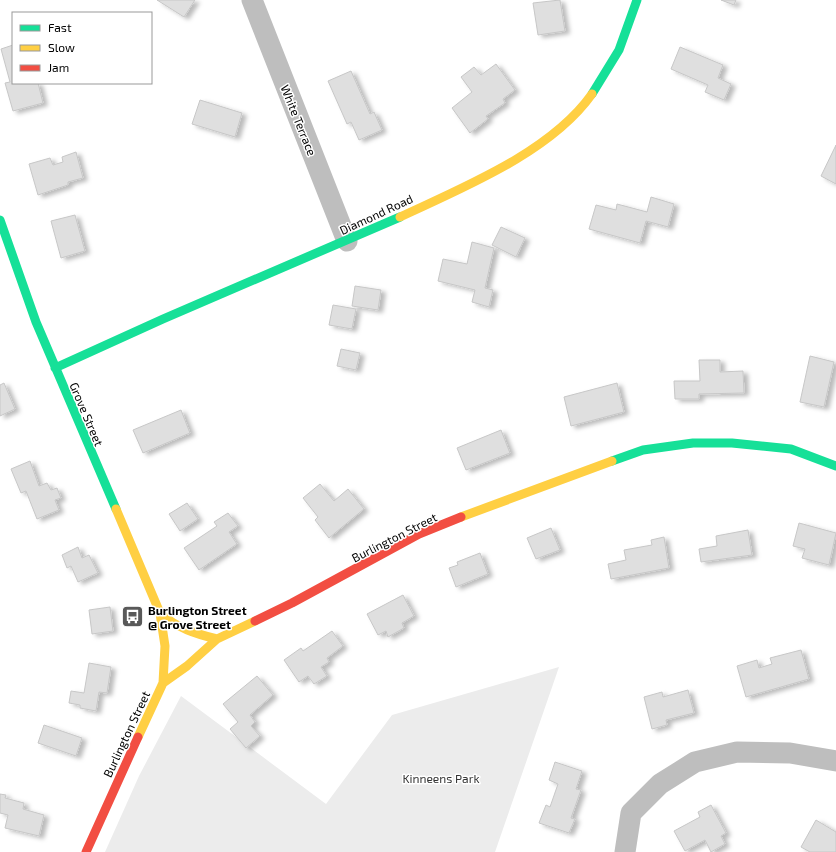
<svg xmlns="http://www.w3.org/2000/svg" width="836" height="852" font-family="'Exo 2',sans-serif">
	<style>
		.green { fill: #ececec }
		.building { fill: #dfdfdf; stroke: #c7c7c7; filter: url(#shadow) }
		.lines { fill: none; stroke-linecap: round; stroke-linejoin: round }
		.street { stroke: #bebebe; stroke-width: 21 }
		.fast { stroke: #16e098; stroke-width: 9 }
		.slow { stroke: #ffcf43; stroke-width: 9 }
		.jam { stroke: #f24e42; stroke-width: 9 }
		.labels { text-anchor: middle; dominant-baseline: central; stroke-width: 3; stroke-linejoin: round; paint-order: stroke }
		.street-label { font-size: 12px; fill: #000; stroke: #fff }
		.poi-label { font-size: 12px; font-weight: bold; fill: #000; stroke: #fff; text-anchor: start }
		.park-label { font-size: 12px; fill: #333; stroke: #fff }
	</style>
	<defs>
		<filter id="shadow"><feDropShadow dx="4.5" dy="2.5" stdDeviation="2" flood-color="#0004"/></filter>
	</defs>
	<rect width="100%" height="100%" fill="#fff"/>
	<path class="green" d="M559,667L495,852H105L139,776L181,696L326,804L392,715Z"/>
	<path class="building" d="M157,0H195L184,17Z
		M560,0L565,31L538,35L533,3Z
		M721,0H736L734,5Z
		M13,45V83H38L43,103L13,111L5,83L10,82L1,49Z
		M680,47L723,65L718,78L731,84L724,100L705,92L708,85L671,69Z
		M496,64L515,90L503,99L505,103L486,116L488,119L470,133L452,108L472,92L461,77L474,67L481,75Z
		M351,71L370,114L374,112L382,130L359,140L351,122L347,124L328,81Z
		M200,100L242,113L235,137L192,124Z
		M836,145V184L821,176Z
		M76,152L83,178L68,182V185L38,195L29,164L50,158L53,165L63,162L62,157Z
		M651,197L674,204L668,227L646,221L640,243L589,229L596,205L616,210L617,204L647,212Z
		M75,215L85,251L61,258L51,221Z
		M501,227L525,238L516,257L492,245Z
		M472,242L494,248L485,288L493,290L489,307L472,302L475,290L438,281L443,259L467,264Z
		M355,286L381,290L378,310L352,306Z
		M333,305L356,309L352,329L329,325Z
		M341,349L360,353L356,370L337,366Z
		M810,356L834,362L824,407L800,402Z
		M699,360H720V372L743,371L744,393L699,394V399H675L674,381H700Z
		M4,383L15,409L0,416V385Z
		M617,383L624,412L571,426L564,397Z
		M181,410L190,433L143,453L133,430Z
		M501,430L510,453L466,470L457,448Z
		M30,461L39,486L47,483L51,490L57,488L61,498L55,500L59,510L37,519L26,491L21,493L11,469Z
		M320,484L334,501L348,489L364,509L329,538L315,520L318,517L303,498Z
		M187,503L198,519L180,531L169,514Z
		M228,513L238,526L229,532L237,544L199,570L184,548L217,526L214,522Z
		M799,523L836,533L829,565L802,558L805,549L793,546Z
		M551,528L560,550L536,559L527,538Z
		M748,530L752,555L701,562L699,549L717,546L716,536Z
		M664,537L669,568L611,579L608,564L626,560L624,550L652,545L651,540Z
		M78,547L82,558L89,555L98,573L78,582L71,566L67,568L62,555Z
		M480,553L488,574L456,587L449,568L458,565L457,562Z
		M403,595L414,616L402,623L404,628L388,637L386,631L378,635L367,614Z
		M110,607L113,631L92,634L89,610Z
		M332,631L343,646L327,658L329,662L321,667L327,676L314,684L308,676L299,682L284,660L301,648L303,651Z
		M801,650L809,679L746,697L737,666L757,660L759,668L772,664L770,658Z
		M89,663L111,667L107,693L99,692L96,711L80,708V705L69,703L71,691L84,693Z
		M257,676L273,695L250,715L255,722L251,726L260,736L246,748L230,729L238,722L223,704Z
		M688,690L694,713L666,720L667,725L652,729L644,697L662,692L663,697Z
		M44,725L82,738L76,756L38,743Z
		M555,762L582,771L576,789L581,790L571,818L575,819L569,833L539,823L546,805L550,807L558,784L549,780Z
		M0,794L6,795L5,798L24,803L23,809L44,815L39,836L5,828L8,815L0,813Z
		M711,805L726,833L721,836L725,844L711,852L705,840L685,851L674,831L700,817L698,812Z
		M816,820L836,832V852H810L801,847Z"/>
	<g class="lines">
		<path class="street" d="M252,0L347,241
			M625,852L631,813L660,784L695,762L737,752L790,753L836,761"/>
		<path class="fast" d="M592,94L619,50L637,0
			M0,220L36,322L116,509
			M55,368L163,319L400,217
			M612,461L643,450L693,443H732L791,449L836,466"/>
		<path class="slow" d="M400,217C464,187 551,152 592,94
			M116,509L160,613L165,646L163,683
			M461,517L612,461
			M160,613C177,628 196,634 217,639
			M138,737L163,683L187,666L217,639L255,621"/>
		<path class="jam" d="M255,621L292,603L419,534L461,517
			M86,852L138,737"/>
	</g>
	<defs>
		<symbol id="bus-square" viewBox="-11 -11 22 22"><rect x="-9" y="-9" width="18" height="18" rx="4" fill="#595959" stroke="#fff"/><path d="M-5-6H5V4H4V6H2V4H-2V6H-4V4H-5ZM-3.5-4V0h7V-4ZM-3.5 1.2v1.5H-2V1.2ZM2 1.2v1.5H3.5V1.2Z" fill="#fff"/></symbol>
	</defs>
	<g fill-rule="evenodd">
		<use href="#bus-square" x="120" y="604" width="25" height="25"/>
	</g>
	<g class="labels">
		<g class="street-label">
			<text transform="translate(299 120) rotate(68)">White Terrace</text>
			<text transform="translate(376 214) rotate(-25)">Diamond Road</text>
			<text transform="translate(87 414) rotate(67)">Grove Street</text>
			<text transform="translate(394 537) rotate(-27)">Burlington Street</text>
			<text transform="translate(126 734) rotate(-65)">Burlington Street</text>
		</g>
		<g class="poi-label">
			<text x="148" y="610">Burlington Street<tspan x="148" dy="14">@ Grove Street</tspan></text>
		</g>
		<g class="park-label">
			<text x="441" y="778">Kinneens Park</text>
		</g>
	</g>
	<rect x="12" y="12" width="140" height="72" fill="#ffffff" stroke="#999999"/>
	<rect x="20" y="25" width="20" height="6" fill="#16e098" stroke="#999999"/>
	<text x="48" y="32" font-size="12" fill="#000000">Fast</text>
	<rect x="20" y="45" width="20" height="6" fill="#ffcf43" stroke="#999999"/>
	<text x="48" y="52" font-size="12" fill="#000000">Slow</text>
	<rect x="20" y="65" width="20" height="6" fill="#f24e42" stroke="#999999"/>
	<text x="48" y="72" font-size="12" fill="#000000">Jam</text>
</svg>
